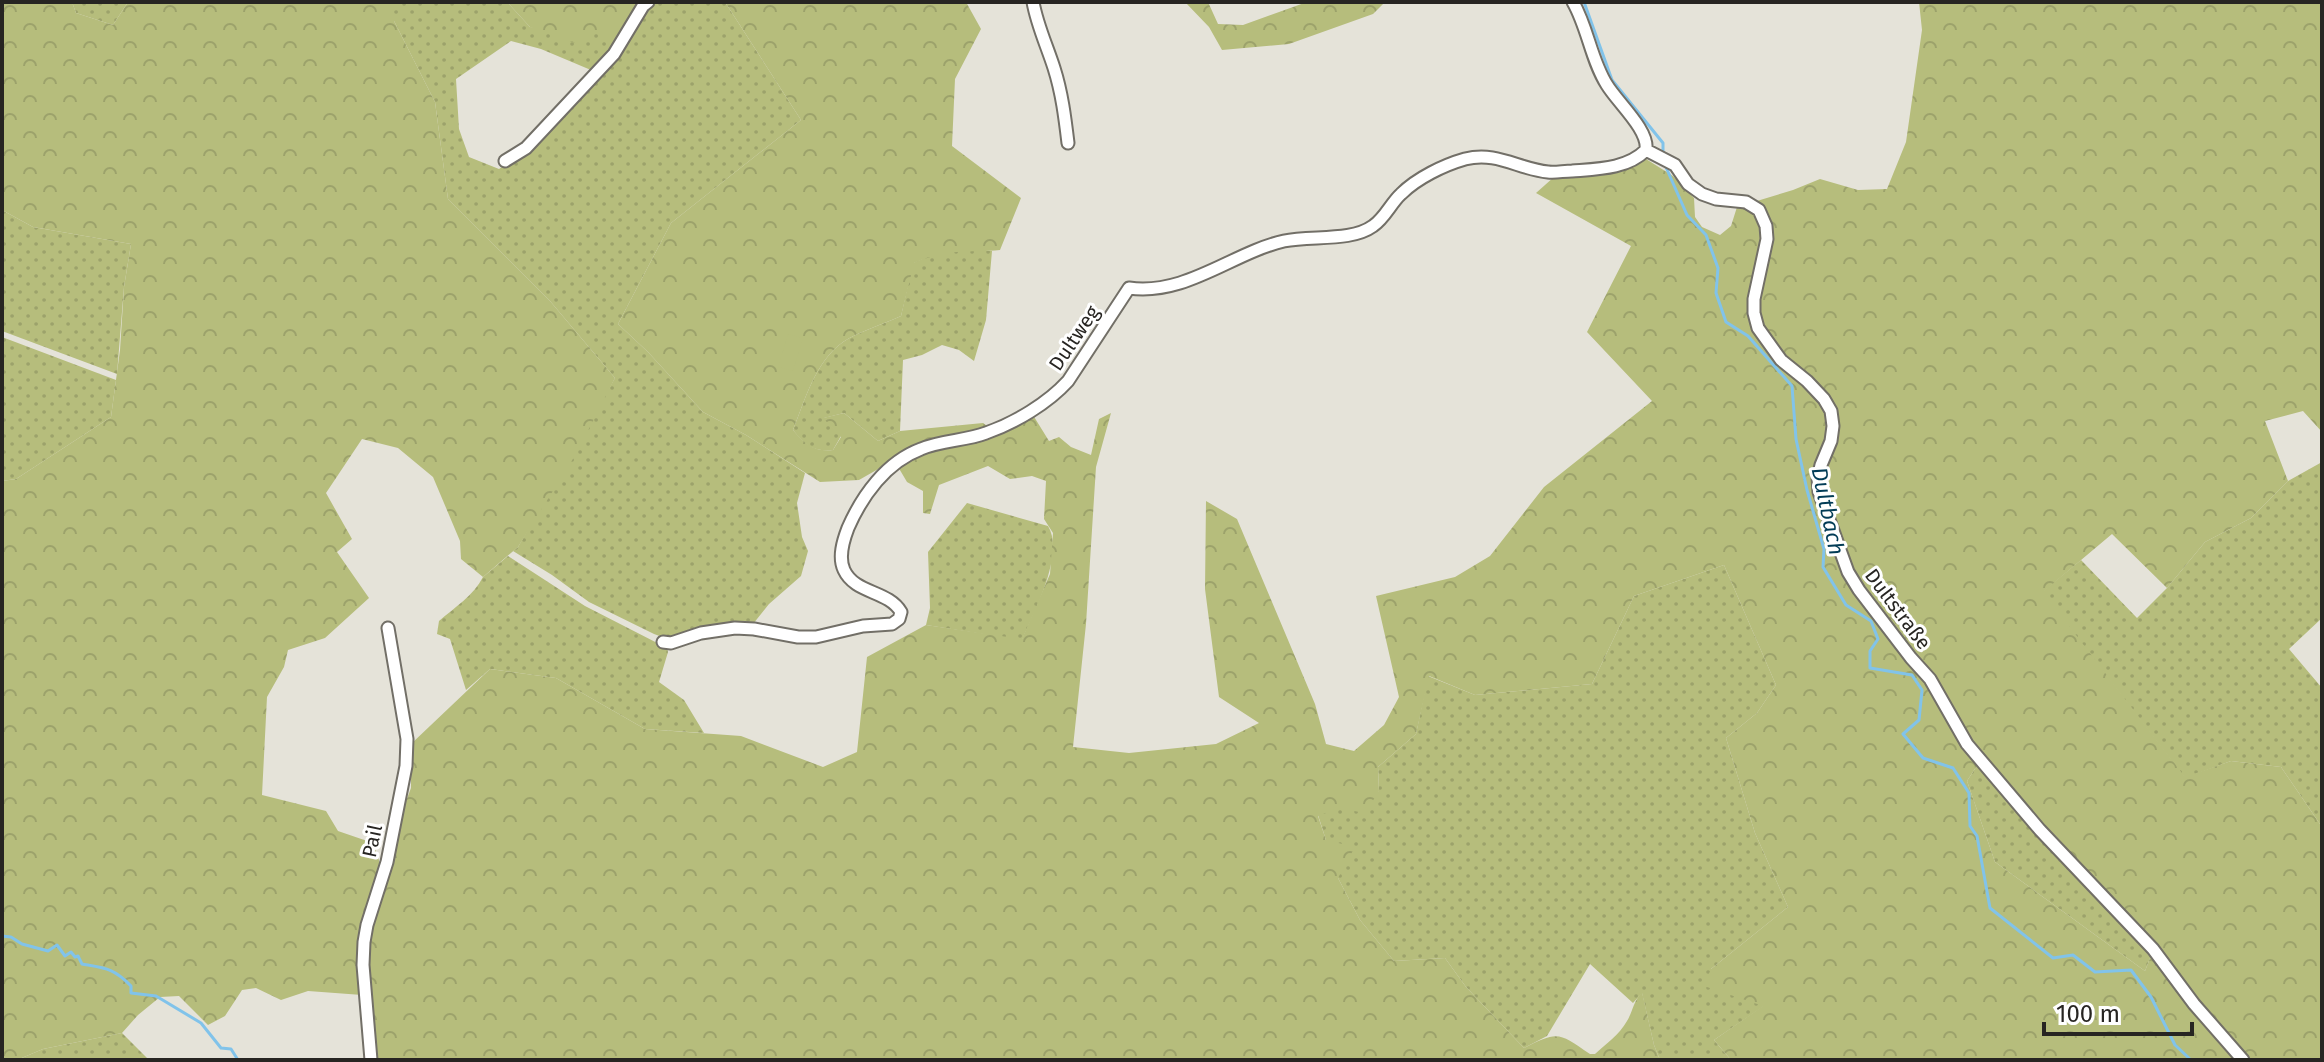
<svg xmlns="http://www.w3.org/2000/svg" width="2324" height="1062" font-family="'Fira Sans',sans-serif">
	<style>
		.grass { fill: url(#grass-dots); fill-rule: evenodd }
		.forest { fill: url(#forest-crowns); fill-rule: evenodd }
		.pitch { fill: #b6bd7c }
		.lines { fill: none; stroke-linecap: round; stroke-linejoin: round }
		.stream { stroke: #81c3ea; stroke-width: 3 }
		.minor-casing { stroke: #726f67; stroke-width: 15 }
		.minor { stroke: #fff; stroke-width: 11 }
		.labels { text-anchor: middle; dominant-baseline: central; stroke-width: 6; stroke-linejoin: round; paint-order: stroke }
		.street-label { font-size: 20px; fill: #272522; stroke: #fff }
		.water-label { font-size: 22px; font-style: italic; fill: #023c56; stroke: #fff }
	</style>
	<defs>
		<pattern id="grass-dots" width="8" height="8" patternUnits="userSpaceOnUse" patternTransform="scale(2)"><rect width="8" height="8" fill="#b6bd7c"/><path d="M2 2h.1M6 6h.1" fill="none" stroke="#9ca26b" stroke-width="1.8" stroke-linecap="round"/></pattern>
		<pattern id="forest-crowns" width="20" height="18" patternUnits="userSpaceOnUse" patternTransform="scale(2)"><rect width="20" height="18" fill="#b6bd7c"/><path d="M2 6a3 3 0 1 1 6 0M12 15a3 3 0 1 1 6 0" fill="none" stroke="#9ca26b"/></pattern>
	</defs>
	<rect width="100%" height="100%" fill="#e5e3d9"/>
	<path class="grass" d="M72,2H128L113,25L76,13Z
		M394,2H507L530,27L593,32L644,2H725L801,120L671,223L618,324L648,352L703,412L746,435L805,473L797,503L802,537L808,551L801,576L769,604L753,624L668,639L654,634L589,602L552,575L513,551L518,547L615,378L550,301L448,199L435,102L394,21ZM511,41L541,49L598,73L530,148L499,169L469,157L459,129L456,79Z
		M2,210L33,227L131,244L124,287L117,374L2,331Z
		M960,250L992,251L986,320L974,361L959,350L942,345L922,355L903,360L900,431L878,441L844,413L824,418L841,436L833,450C813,452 805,445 793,430C805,400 815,362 843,342C858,332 884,324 901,316L913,263L931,255Z
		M2,337L116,380L111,417L16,479L2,481Z
		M2322,462V618L2289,649L2322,688V827L2281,767L2231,761L2185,778L2042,592L2081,560L2137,618L2167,588L2205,542L2251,518L2288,481Z
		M967,503L1048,526C1065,554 1034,612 1022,640L926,625L930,608L928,552Z
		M508,556L585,606L667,648L668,652L659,682L684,700L704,733L645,729L556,678L490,669L466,690L450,639L437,634L439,621C454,608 474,595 483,577Z
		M1724,565L1776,685L1757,713L1726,738L1755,833L1788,907L1711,969L1764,1006L1714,1040L1731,1060H1660L1654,1045L1642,993L1633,1003L1590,964L1547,1036L1524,1048L1466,987L1445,958L1394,961L1360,920L1338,878L1318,815L1379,791L1378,767L1416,734L1428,676L1475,695L1592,684L1634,596Z
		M1978,764L2056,836L2152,953L2145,971L1995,862L1967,781Z
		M122,1033L149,1060H17L43,1049Z"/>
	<path class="forest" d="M2,2H72L76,13L113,25L128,2H394V21L435,102L448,199L550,301L615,378L576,454L518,547L483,577L461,559L460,541L433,477L398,448L362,439L326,493L352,539L337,552L369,598L325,638L288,650L284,667L267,697L262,795L326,811L338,831L373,843L382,869L361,933L362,995L308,991L281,1000L256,988L242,990L225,1016L208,1025L179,996L160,997L138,1015L122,1033L43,1049L17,1060H2V481L16,479L111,417L120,350L124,287L131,244L33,227L2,210Z
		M507,2H644L615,42L594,32L581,45L530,27Z
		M725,2H966L981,29L955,79L952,146L1021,198L1000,250C965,253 948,248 914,263L901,316C884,324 858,332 843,342C815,362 805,400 793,430C805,444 814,452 833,450L841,437L823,418L844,413L878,441L900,431L983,423L990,428L1028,407L1049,441L1059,437L1071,447L1091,455L1099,419L1111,413L1096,467L1086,624L1073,747L1129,753L1216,744L1259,723L1219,697L1205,589L1206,501L1237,519L1315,704L1326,744L1354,751L1384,725L1399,697L1376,596L1455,577L1490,556L1544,487L1652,401L1587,332L1631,246L1536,193L1554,177L1599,174L1646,159L1673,176L1694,198L1695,217L1702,227L1720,235L1731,226L1737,207L1793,190L1820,179L1858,190L1887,189L1906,142L1922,30L1919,2H2322V432L2303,411L2265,421L2288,481L2251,518L2205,542L2167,588L2112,534L2043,592L2185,777L2231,761L2281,767L2322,827V1060H1731L1714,1040L1763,1006L1704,986L1711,969L1788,907L1755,833L1726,738L1757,713L1776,685L1724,565L1634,596L1592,684L1475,695L1429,676L1416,734L1378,767L1379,791L1365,813L1338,808L1318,816L1326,840L1355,847L1338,878L1360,920L1394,961L1445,958L1466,987L1524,1048C1559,1030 1559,1033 1590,1054H1595C1606,1044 1619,1035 1627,1021C1634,1009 1632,1004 1642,992L1654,1045L1660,1060H375L368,962L370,933L400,817L411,788V744L490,669L556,678L645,729L741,736L823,767L857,752L867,657L926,625L1022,639L1050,574L1053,533L1044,519L1046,481L1032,476L1010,479L988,466L939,485L930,514L923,513V491L907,482L894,460L859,480L820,482L746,435L703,412L648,352L618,324L671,223L801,120ZM1978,764L2056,836L2152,953L2145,971L1995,862L1967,781Z
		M1185,2H1208L1218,24L1243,25L1307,2H1385L1373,14L1289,44L1222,50L1209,27Z"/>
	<path class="pitch" d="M788,334L803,338L793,371L778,367Z"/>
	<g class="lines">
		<path class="stream" d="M1584,2L1612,80L1663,143V153
			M1665,165L1687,215L1706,235L1718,268L1716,293L1726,322L1748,336L1792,386L1796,439L1807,490L1824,549L1823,567L1846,605L1871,621L1878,639L1870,651V668L1912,675L1922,690L1919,720L1903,734L1923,758L1953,768L1969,793L1970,826L1977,836L1990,908L2053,958L2073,955L2095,972L2131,970L2151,997L2175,1045L2191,1060
			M2,936L11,937L22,944L48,951L57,945L65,956L71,952L75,957L78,956L82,964C105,968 114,968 131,986V993L156,996L201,1023L221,1048L231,1049L238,1060"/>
		<defs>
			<path id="minor" d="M1033,2C1037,25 1047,46 1054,68C1062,93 1065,118 1068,143
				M1573,2C1588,28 1591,60 1607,85C1618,103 1649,130 1646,150
				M1646,150L1675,165L1688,184L1702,194L1716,199L1746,202L1759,210L1766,226L1767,239L1754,299V313L1758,328L1781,360L1807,381L1824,399L1831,411L1833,426L1831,441L1821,465L1818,478L1819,492L1848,572L1859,590L1911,658L1930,679L1967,744L2040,830L2153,949L2194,1004L2243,1060
				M505,161L526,148L614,54L643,6L648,2
				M663,642L671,643L701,633L735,628L754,629L798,637H816L863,626L892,624L899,619L901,612C888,590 855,594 844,570C838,557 843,541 848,528C862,496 886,462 921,449C941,440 965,441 986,433C1015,423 1048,403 1068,381L1129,288C1186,296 1232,253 1284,241C1311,235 1351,242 1373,226C1385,218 1391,203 1401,194C1417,178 1444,165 1465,159C1497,151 1518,169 1548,172C1555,173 1564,171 1572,171C1598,169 1627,169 1646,150
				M371,1060L363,965L364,942L367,925L387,862L406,766L407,739L388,628"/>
		</defs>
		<use href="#minor" class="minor-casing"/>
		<use href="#minor" class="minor"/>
	</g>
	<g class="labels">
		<g class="street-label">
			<text transform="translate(1074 338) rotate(-56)">Dultweg</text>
			<text transform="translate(1898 609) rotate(53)">Dultstraße</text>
			<text transform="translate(372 841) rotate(-78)">Pail</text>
		</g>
		<g class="water-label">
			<text transform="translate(1828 511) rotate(78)">Dultbach</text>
		</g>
	</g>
	<rect width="2324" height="1062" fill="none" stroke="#272522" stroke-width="8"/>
	<path d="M2044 1022v12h148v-12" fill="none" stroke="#272522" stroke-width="4"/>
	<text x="2056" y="1022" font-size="24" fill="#272522" stroke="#ffffff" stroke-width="6" paint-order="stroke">100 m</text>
</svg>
